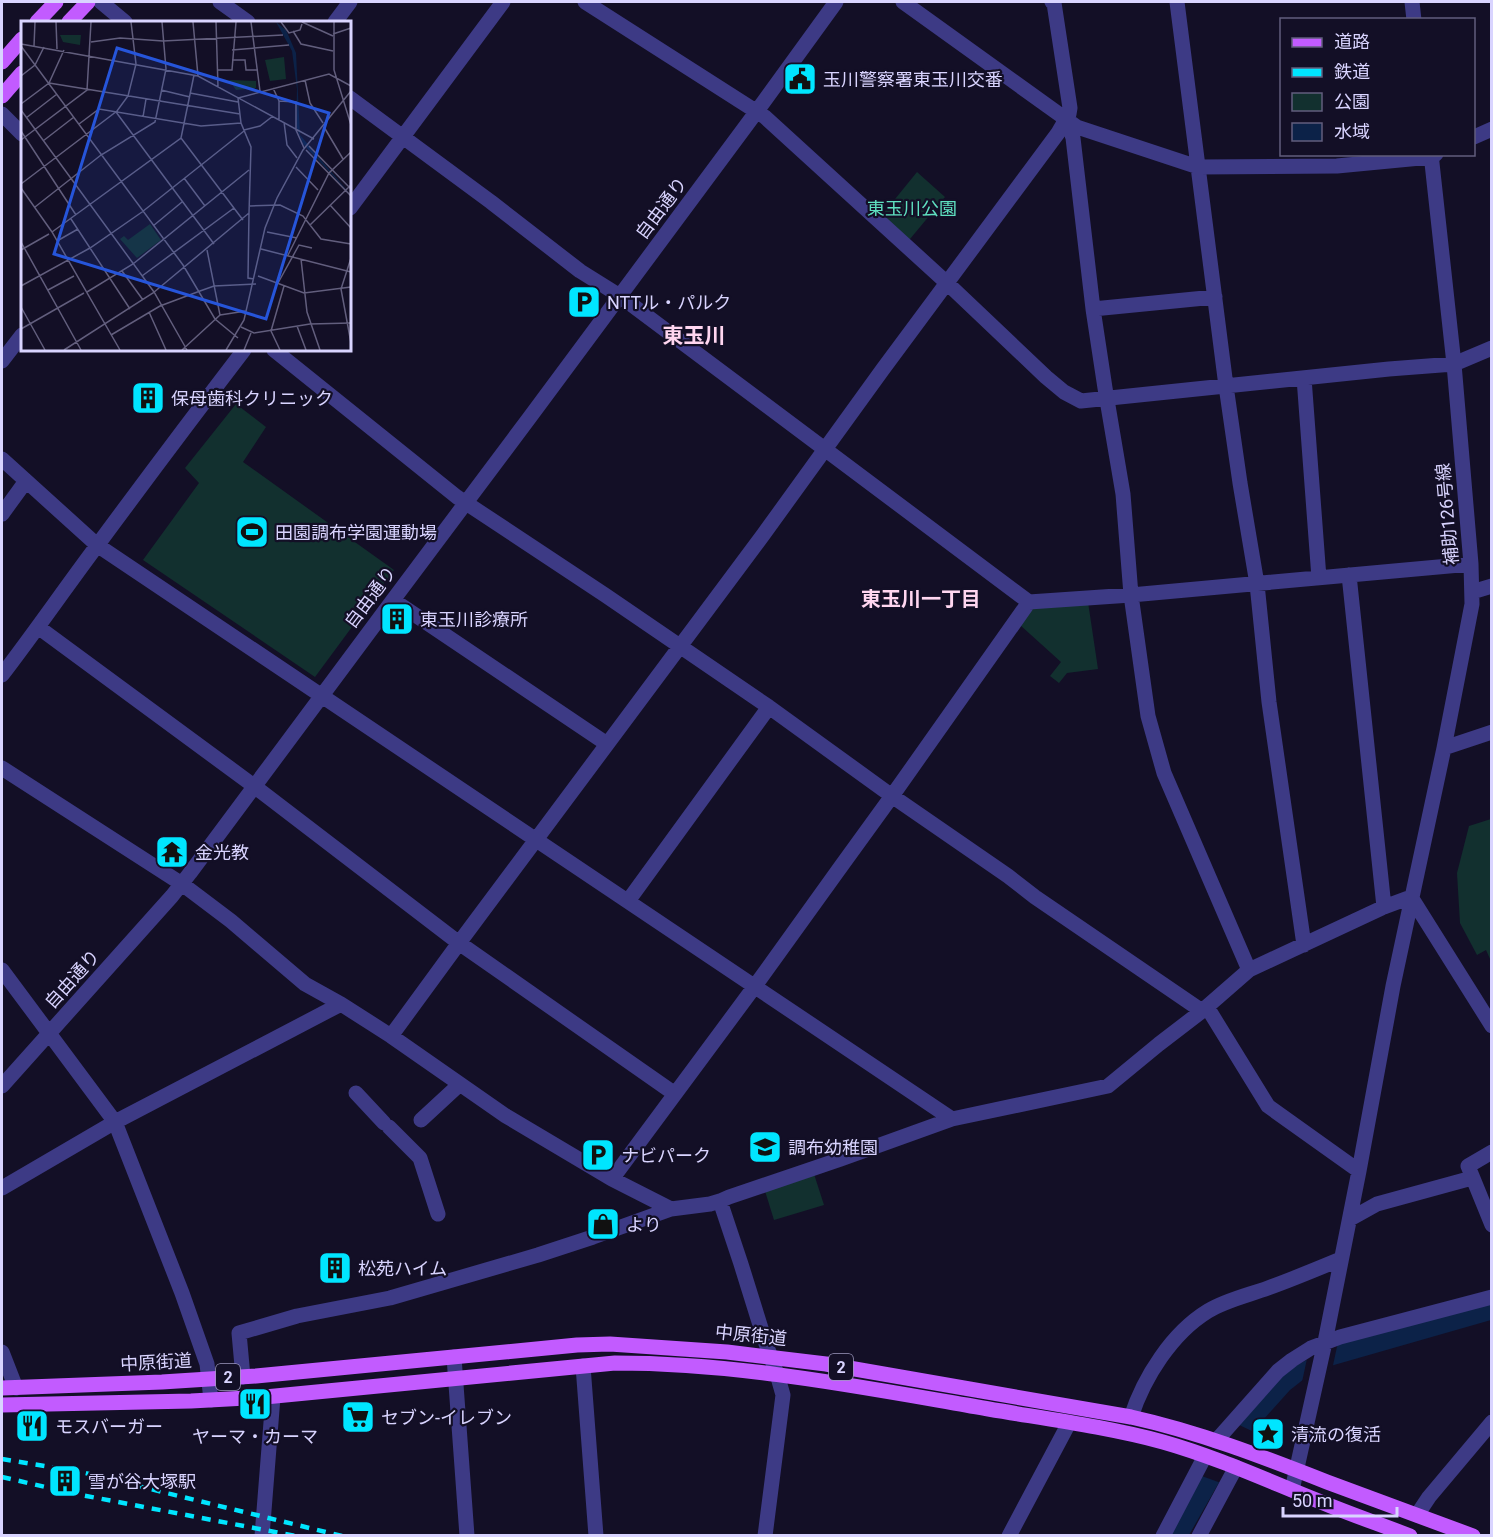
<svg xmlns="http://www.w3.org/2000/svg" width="1493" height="1537" font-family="Roboto,'Noto Sans JP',sans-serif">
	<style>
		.green { fill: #12302f }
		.water { fill: #0c2248 }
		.pier { fill: #130f26 }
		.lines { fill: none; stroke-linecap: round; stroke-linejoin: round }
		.minor { stroke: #3d3a85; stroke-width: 15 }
		.major { stroke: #c25bff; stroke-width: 15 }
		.rail { stroke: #00e5ff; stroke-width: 4.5; stroke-dasharray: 9 8; stroke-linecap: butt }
		.labels { text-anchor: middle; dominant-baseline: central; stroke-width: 4.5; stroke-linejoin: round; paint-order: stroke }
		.shield { fill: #130f26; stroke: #9e99be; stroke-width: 1.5 }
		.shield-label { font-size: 16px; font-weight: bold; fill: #d9d4ff }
		.poi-label { font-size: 18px; fill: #d9d4ff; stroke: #130f26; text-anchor: start }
		.street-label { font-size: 18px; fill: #d9d4ff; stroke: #130f26 }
		.park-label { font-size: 18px; fill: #5fe0c0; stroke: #130f26 }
		.neighbourhood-label { font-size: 20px; font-weight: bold; fill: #ffd6f0; stroke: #130f26 }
		.quarter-label { font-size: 21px; font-weight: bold; fill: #ffd6f0; stroke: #130f26 }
		.inset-road { fill: none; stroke: #625e7d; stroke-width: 1.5 }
		.view { fill: #2655da; fill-opacity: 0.15; stroke: #2655da; stroke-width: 3 }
		.inset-edge { fill: none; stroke: #d9d4ff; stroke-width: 3 }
	</style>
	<rect width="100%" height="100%" fill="#130f26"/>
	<path class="green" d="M917,172L945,197L905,245L878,220Z
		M236,404L266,427L243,462L394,570L315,677L143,560L199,483L185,468Z
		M1088,602L1098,669L1067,673L1059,683L1050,676L1061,662L1020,625L1034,606Z
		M1491,819H1492L1491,961L1486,950L1477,955L1460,923L1457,873L1469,826Z
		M814,1174L824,1205L774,1220L765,1191Z"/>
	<path class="water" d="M1491,1304V1320L1334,1365L1304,1379L1290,1390L1263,1420L1225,1472L1189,1535L1166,1536L1199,1479L1236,1423L1286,1371L1340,1342Z"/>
	<path class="pier" d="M1338,1342L1332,1370L1302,1382L1308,1354Z
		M1235,1423L1256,1433L1221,1483L1199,1475Z"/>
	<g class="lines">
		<path class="minor" d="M101,2L125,22
			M220,2L248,22
			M585,2L765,117L947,283L1046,377L1064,392L1081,401L1389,369L1454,364L1492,348
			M903,2L1077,127L1198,167L1337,166L1431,157L1436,154
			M1177,2L1226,386L1240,483L1257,584L1269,702L1304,945
			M1412,2L1414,20
			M335,22L350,2
			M350,98L491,202L580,271L620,296L1029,602L1131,595L1471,564
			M2,114L22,134
			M1067,119L1073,138L1093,309L1105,388L1123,494L1131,595L1148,716L1164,773L1249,970
			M1474,137L1492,129
			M350,208L503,2
			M1093,309L1215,297
			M274,350L457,497L605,595L769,707L892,796L1008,876L1035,897L1202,1011
			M2,361L22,335
			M1304,378L1319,578
			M2,459L97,545L952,1119
			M2,514L26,481
			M1349,575L1384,907
			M1472,592L1492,586
			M393,600L607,744
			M38,627L254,786L459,943L675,1094
			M2,675C35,632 66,587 99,543C147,478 195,414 244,350
			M1444,748L1492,732
			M2,768L182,884L231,921L305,984L341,1004L391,1036L506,1116L612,1179L671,1209L710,1204L720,1201L729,1197L841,1159L952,1119L1108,1086L1159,1044L1202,1011L1249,970L1384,907L1411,897L1492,1026
			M628,901L769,707
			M2,970L115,1122L182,1293L207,1364L211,1400
			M1207,1007L1268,1106L1359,1171
			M391,1036L459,943L763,535L883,369L1058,133L1069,114L1070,108L1054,3L1052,2
			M2,1086L172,896L190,873L393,600L530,417L757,111L836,2
			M356,1093L384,1123
			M421,1120L460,1084
			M389,1127L420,1158L438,1214
			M1492,1152L1468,1166L1492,1225
			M612,1179L755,986L842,865L892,796L1029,602
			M2,1188L115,1122L341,1004
			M720,1201L741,1264L765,1341L777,1374L783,1395L765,1536
			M1350,1219L1377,1204L1472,1178
			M2,1352L16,1388
			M454,1357L467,1536
			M583,1366L596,1536
			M243,1377L239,1333L297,1316L390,1298L538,1255L593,1237L671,1209
			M1131,1417C1144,1377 1172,1333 1208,1311C1226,1300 1249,1295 1268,1288C1293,1279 1317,1269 1341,1259
			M1216,1441L1278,1371L1292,1360L1311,1348L1340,1337L1492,1297
			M1292,1490L1325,1342L1359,1171L1393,986L1444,748L1472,604L1471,564L1454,364L1431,154
			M1417,1515L1429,1497L1492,1422
			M262,1536L273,1397
			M1009,1536L1069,1423
			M1163,1536L1205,1456
			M1199,1536L1236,1467"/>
		<path class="major" d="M37,22L56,2
			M69,22L88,2
			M2,62L22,39
			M2,96L22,73
			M2,1388L162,1382L256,1376L577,1345L610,1344L727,1352L826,1364L1131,1417C1199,1432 1263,1457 1327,1482C1376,1500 1424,1518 1473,1536
			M2,1405L191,1401L265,1397L615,1363C734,1363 850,1385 966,1405C1031,1417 1100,1425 1163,1442C1216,1457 1266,1480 1316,1500C1347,1513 1379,1524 1410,1536"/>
		<path class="rail" d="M2,1459L81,1472L342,1536
			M2,1477L76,1494L296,1536"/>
	</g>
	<defs>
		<symbol id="civic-square" viewBox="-11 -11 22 22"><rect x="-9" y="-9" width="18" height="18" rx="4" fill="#00e5ff" stroke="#130f26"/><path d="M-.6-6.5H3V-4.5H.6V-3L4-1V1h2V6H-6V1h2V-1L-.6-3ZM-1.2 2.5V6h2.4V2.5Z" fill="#111"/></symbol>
		<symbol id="parking-square" viewBox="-11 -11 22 22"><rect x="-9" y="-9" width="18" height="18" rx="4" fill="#00e5ff" stroke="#130f26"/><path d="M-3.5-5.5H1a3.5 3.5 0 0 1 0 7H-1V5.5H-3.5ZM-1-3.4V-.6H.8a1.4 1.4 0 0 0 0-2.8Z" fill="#111"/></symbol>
		<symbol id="building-square" viewBox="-11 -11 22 22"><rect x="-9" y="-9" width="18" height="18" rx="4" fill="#00e5ff" stroke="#130f26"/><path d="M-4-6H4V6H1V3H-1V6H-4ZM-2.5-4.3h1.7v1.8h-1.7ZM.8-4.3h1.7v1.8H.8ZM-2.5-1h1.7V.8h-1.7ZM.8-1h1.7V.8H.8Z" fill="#111"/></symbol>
		<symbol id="stadium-square" viewBox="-11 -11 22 22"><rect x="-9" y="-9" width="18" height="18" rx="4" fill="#00e5ff" stroke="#130f26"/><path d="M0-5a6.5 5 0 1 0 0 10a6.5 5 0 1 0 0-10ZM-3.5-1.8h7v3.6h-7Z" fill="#111"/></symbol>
		<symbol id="temple-square" viewBox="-11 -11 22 22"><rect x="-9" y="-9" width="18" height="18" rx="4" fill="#00e5ff" stroke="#130f26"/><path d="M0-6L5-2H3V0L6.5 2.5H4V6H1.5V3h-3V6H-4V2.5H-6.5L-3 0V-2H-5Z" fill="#111"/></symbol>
		<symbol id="school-square" viewBox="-11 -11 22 22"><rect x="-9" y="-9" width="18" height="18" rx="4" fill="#00e5ff" stroke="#130f26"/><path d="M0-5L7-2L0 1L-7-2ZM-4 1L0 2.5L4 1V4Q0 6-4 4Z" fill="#111"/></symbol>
		<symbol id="shop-square" viewBox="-11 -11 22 22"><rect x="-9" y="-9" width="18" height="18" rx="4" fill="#00e5ff" stroke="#130f26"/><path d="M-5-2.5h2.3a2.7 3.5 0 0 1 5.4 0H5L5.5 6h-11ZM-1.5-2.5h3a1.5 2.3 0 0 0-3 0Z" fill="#111"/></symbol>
		<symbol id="restaurant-square" viewBox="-11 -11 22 22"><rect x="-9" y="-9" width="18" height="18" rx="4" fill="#00e5ff" stroke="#130f26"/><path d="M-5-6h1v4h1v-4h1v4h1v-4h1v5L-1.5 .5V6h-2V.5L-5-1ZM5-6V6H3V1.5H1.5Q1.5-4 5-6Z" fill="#111"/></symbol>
		<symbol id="supermarket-square" viewBox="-11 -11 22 22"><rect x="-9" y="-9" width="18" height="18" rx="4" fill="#00e5ff" stroke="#130f26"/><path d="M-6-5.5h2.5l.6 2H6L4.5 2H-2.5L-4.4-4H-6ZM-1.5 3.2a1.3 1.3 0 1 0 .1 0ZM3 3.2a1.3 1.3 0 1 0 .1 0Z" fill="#111"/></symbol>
		<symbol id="sight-square" viewBox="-11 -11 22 22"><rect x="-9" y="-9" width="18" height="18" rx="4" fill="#00e5ff" stroke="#130f26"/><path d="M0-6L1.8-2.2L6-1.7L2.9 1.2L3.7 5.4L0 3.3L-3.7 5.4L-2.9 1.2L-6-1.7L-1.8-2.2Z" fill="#111"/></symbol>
	</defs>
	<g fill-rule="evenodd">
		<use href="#civic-square" x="781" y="60" width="38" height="38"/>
		<use href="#parking-square" x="565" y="283" width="38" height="38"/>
		<use href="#building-square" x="129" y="379" width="38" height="38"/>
		<use href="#stadium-square" x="233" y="513" width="38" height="38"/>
		<use href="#building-square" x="378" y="600" width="38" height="38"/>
		<use href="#temple-square" x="153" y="833" width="38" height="38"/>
		<use href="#school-square" x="746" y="1128" width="38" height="38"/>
		<use href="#parking-square" x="579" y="1136" width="38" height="38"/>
		<use href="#shop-square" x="584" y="1205" width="38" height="38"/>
		<use href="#building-square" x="316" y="1249" width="38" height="38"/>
		<use href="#restaurant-square" x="236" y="1385" width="38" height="38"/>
		<use href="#supermarket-square" x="339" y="1398" width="38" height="38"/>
		<use href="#restaurant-square" x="13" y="1407" width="38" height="38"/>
		<use href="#sight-square" x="1249" y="1415" width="38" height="38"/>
		<use href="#building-square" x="46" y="1462" width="38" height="38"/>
	</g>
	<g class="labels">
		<g class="shield">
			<rect x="829" y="1354" width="24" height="26" rx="4.5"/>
			<rect x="216" y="1364" width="24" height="26" rx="4.5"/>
		</g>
		<g class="shield-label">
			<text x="841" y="1367">2</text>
			<text x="228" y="1377">2</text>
		</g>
		<g class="poi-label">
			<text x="823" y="79">玉川警察署東玉川交番</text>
			<text x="607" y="302">NTTル・パルク</text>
			<text x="171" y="398">保母歯科クリニック</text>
			<text x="275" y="532">田園調布学園運動場</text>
			<text x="420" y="619">東玉川診療所</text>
			<text x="195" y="852">金光教</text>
			<text x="788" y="1147">調布幼稚園</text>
			<text x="621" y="1155">ナビパーク</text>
			<text x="626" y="1224">より</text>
			<text x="358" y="1268">松苑ハイム</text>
			<text x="381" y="1417">セブン-イレブン</text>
			<text x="55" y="1426">モスバーガー</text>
			<text x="1291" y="1434">清流の復活</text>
			<text x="255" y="1436" text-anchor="middle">ヤーマ・カーマ</text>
			<text x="88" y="1481">雪が谷大塚駅</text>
		</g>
		<g class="street-label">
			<text transform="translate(661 208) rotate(-53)">自由通り</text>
			<text transform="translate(1447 514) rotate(-95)">補助126号線</text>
			<text transform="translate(370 597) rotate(-53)">自由通り</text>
			<text transform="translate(72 979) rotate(-48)">自由通り</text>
			<text transform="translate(751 1335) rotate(6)">中原街道</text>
			<text transform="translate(156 1362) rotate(-3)">中原街道</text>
		</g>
		<g class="park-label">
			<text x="912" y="208">東玉川公園</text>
		</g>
		<g class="neighbourhood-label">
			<text x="921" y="599">東玉川一丁目</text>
		</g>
		<g class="quarter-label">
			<text x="694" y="336">東玉川</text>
		</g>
	</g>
	<g transform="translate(21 21)">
		<rect width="330" height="330" fill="#130f26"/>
		<path d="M39,14H60L59,24L42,21ZM263,36L265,58L249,60L244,39ZM208,59L235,60V67L215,69ZM129,203L140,219L116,237L99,218L103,215L107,219Z" fill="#12302f"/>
		<path d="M255,1L265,9L275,32L279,114L330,174L282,123L275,105L276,68L271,30Z" fill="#0c2248"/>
		<path class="inset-road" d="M35,1L36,28M172,1L177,55M195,1L197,66M230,1L239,70M260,1L268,12L279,9L281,3M281,1L312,15M313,1V49L330,104M272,10L280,23L312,30M312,13L330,7M70,21L99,17L142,20L262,14M0,23L177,55L293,118M0,25L162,244L194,298L217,317M13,25L14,1M211,29L268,24M211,39H224L225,49H237M197,49H211L215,1M0,55L14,44L23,26M284,59L289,82L302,102M28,62L219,93M252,67L258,80V99M140,69L169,76M169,72L217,81M258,80L275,81V109L283,127M0,83L28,62L43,29M0,89L133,271L166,329M95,91L193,223M122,96L125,78M5,97L36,73M263,101L266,124L276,137M58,103L78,88L180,105L220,102M303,106L322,138M223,109L239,105L252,95M0,110L55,194M160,117L222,199M0,119L66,69L70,1M22,120L53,96M288,125L330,168M285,129L330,175M275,146L297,169M163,157L184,185M0,163L96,90L107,75L115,43L110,1M0,167L31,211L99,329M309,184L330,207M229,185L259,184L282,195L300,218L330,223M14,186L80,134L134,101L145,48L141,1M228,192L227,257L233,258M50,198L109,288M289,204L330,164M132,205L161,181M31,211L160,117L173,54M246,211L276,217M36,220L57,208M0,221L60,329M240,228L330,251M0,229L28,213M267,234L308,152L330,131M330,237L320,268L330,322M280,238L286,291L299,329M101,250L122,279M121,255L213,187M237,255L283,272L330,266M257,262L278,224L291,227M0,265L69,227L121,191L223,110M27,269L53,255M66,271L112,243L228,149M0,286L24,329M128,291L145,329M199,294L225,290M276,305L285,329M220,306L233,312L289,303L330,302M0,308L63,272M90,314L139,285L179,270L193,265L235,263M43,329L132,272L228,192L230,126L220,102L217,77L308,53L330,65M161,329L199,294L186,229M205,329L223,299L244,207L256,177L282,129L330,70M223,329L230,312M259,329L250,310L263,265"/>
		<path class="view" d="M96,27L308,92L245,298L33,233Z"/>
		<rect width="330" height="330" class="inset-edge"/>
	</g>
	<rect width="1493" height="1537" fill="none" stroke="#d9d4ff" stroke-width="6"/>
	<rect x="1280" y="18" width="195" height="138" fill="#130f26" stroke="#625e7d" stroke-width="1.5"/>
	<rect x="1292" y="38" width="30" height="9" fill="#c25bff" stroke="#625e7d" stroke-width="1.5"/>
	<text x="1334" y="48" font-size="18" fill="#d9d4ff">道路</text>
	<rect x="1292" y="68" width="30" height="9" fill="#00e5ff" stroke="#625e7d" stroke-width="1.5"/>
	<text x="1334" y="78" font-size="18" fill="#d9d4ff">鉄道</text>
	<rect x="1292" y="93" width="30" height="18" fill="#12302f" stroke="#625e7d" stroke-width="1.5"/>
	<text x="1334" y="108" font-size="18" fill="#d9d4ff">公園</text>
	<rect x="1292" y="123" width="30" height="18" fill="#0c2248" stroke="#625e7d" stroke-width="1.5"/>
	<text x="1334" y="138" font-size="18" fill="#d9d4ff">水域</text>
	<path d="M1283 1507v9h114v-9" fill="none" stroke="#d9d4ff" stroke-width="3"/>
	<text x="1292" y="1507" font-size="18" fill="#d9d4ff" stroke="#130f26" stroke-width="4.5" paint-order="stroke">50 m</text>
</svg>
